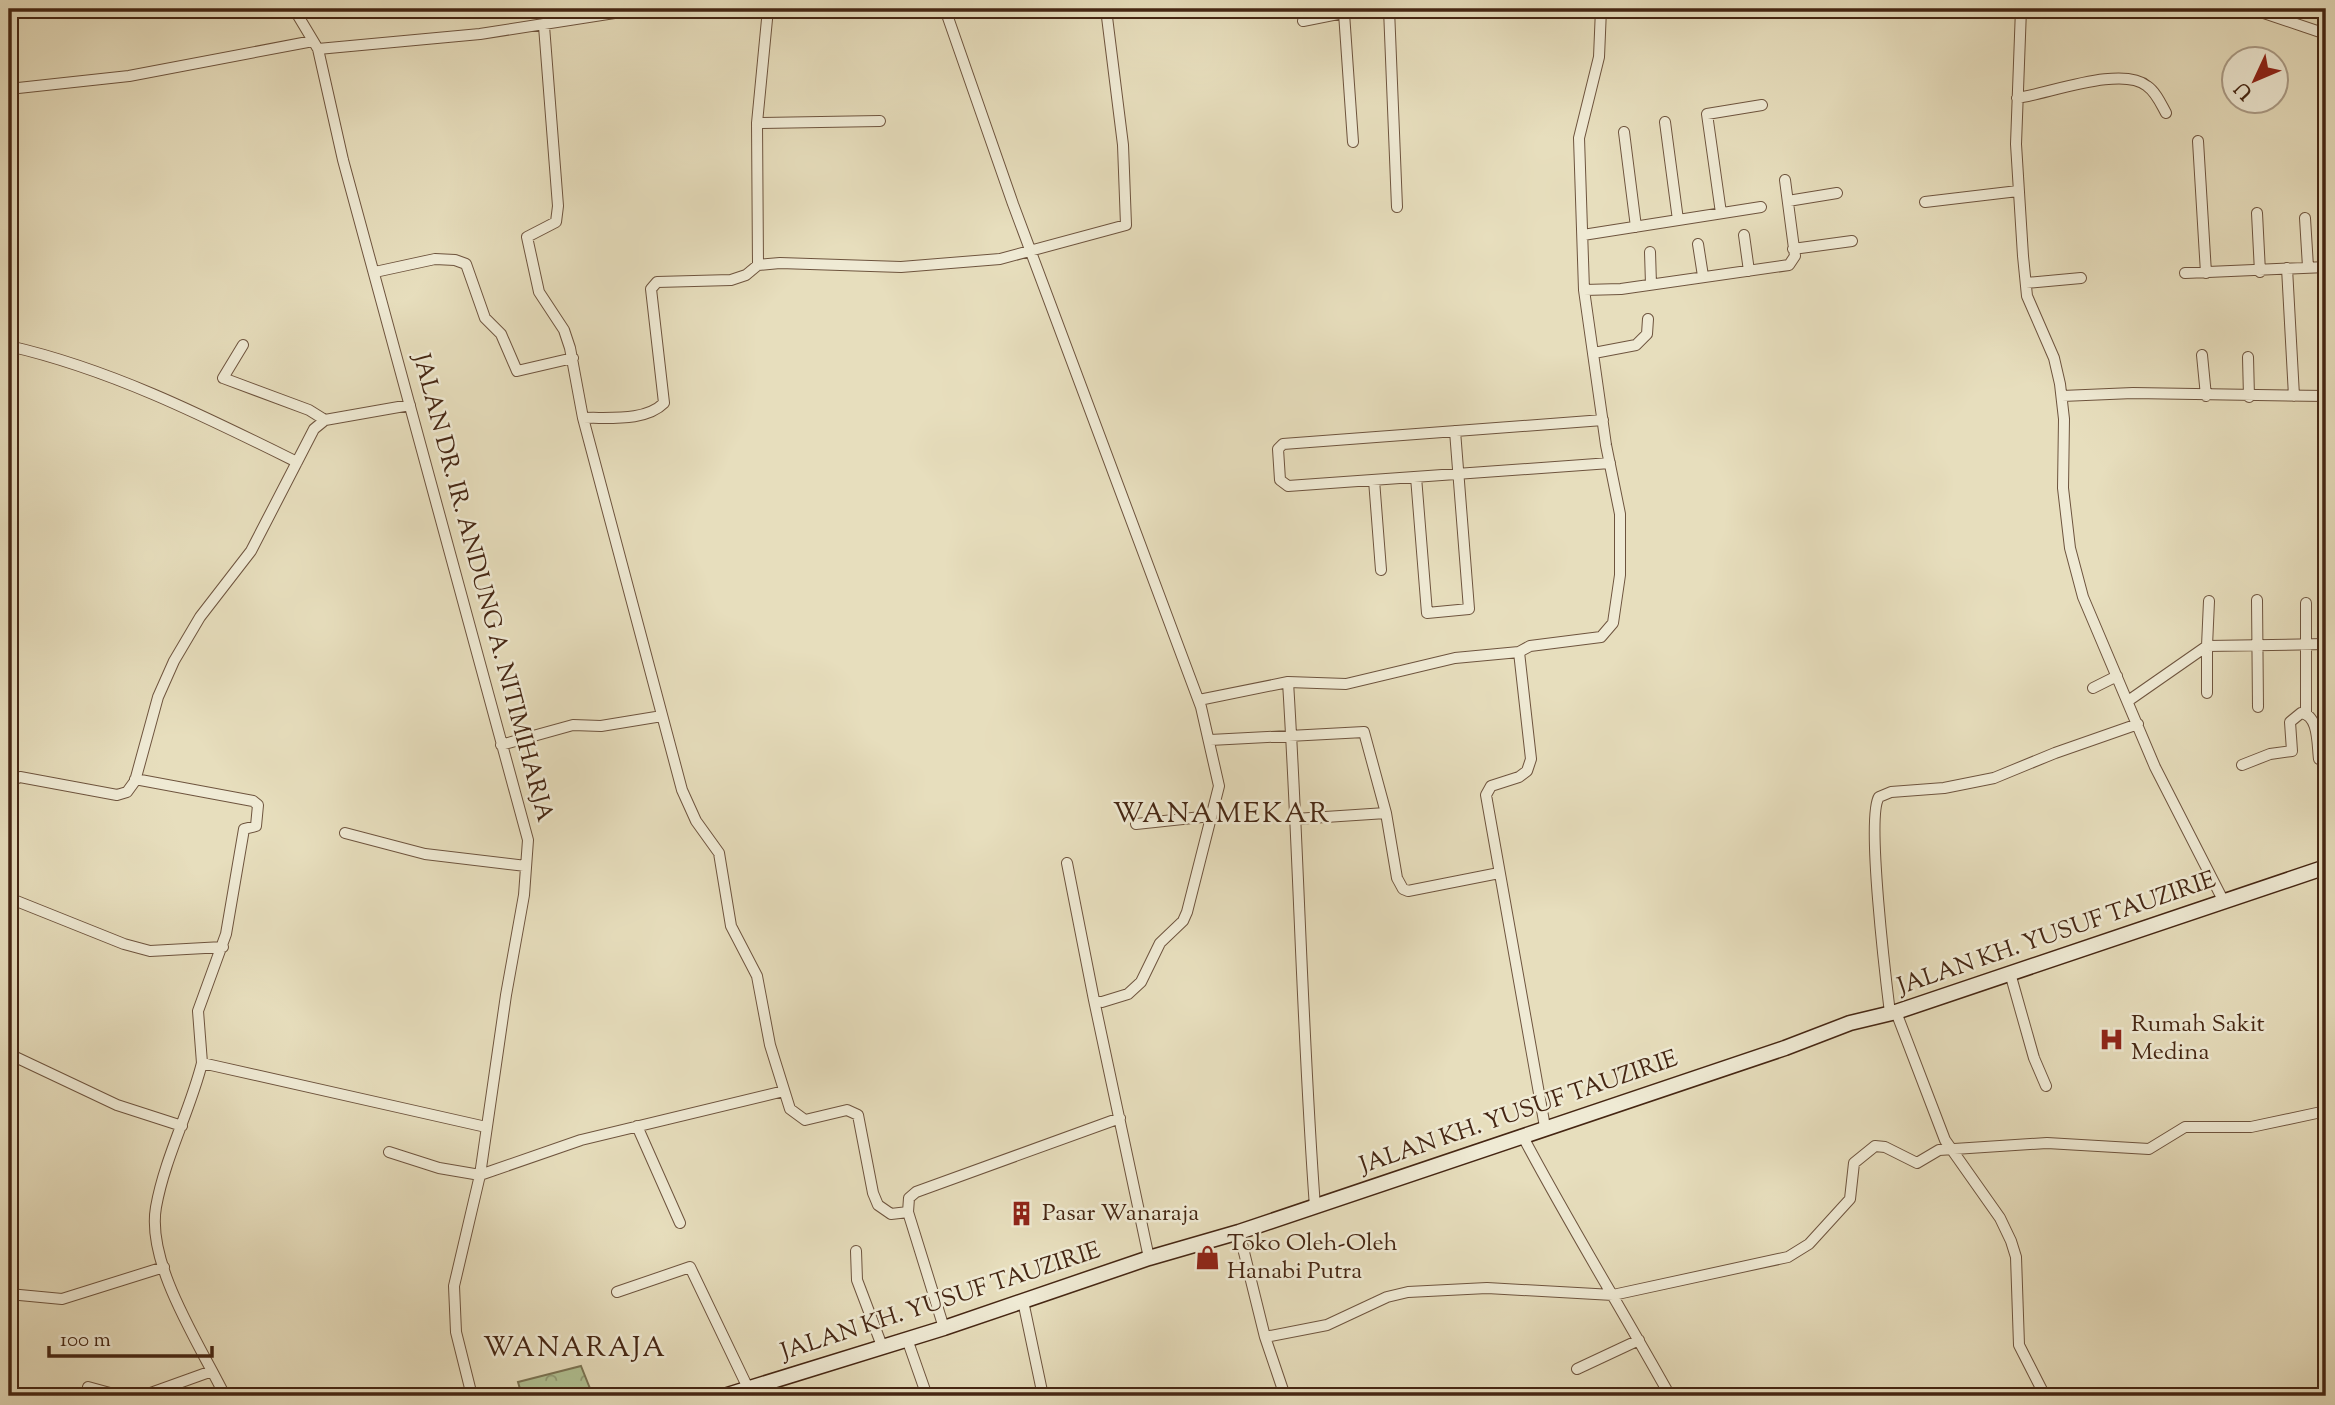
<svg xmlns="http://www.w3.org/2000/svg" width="2335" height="1405" font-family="'Sorts Mill Goudy',serif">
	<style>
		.park { fill: url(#park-crowns); stroke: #7b7454; stroke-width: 2 }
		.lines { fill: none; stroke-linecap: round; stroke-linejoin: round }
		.minor-casing { stroke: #6e543e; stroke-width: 12 }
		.secondary-casing { stroke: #452613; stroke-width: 17 }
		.minor { stroke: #efead4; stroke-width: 10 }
		.secondary { stroke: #efead4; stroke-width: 14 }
		.labels { text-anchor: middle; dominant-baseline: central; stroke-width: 5; stroke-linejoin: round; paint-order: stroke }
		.street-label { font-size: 24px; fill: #452613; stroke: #efead4 }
		.poi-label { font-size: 24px; fill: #452613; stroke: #efead4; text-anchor: start }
		.quarter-label { font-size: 28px; letter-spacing: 2px; fill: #452613; stroke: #efead4 }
	</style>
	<defs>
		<pattern id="park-crowns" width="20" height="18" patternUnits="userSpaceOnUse" patternTransform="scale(1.75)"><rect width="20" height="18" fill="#b1c294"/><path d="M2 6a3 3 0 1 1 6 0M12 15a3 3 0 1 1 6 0" fill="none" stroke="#929d78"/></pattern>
	</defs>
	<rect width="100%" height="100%" fill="#e7debd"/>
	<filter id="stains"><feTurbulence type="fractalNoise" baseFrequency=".00286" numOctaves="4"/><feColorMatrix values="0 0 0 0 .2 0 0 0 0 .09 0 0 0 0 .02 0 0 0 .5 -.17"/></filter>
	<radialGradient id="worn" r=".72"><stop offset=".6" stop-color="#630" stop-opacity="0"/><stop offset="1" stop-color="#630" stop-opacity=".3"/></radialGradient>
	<path class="park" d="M581,1366L593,1396H522L518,1382Z"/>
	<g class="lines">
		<defs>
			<path id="minor" d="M294,9L318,49L343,160L528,840L524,895L506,995L480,1175L454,1286L456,1332L472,1396
				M564,9L567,20
				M945,9L1013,204L1201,707L1219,786L1187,912L1183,921L1160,943L1141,982L1128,994L1102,1002L1094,1000L1149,1258
				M1389,9L1397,207
				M2021,9L2016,144L2023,256L2027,296L2054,358L2060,384L2064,419L2063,488L2070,548L2083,597L2155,767L2224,902
				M2252,9L2326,34
				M1344,13L1353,142
				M1303,21L1363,9
				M544,26L558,206L556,222L527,237L539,292L564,330L570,348L583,418L682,790L696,821L719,853L731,926L757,976L770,1045L790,1109L805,1120L847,1110L858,1115L873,1193L878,1205L891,1214L908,1212L909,1198L916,1192L1120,1118
				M318,49L480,34L640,9
				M9,89L129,76L313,41
				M2017,98C2048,94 2122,65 2147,86C2156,92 2161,104 2166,113
				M1665,122L1678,220
				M757,123L880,121
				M1624,132L1636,227
				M2198,141L2206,273
				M1788,201L1837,193
				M1925,202L2018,191
				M1721,213L1707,114L1762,105
				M2257,213L2260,272
				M2305,218L2308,267
				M1583,235L1761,207
				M1744,235L1749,271
				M1698,244L1703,276
				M1793,249L1852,241
				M1650,252L1651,284
				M758,265L757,123L768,9
				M2287,268L2294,396
				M375,272L435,259L455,260L466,264L485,318L501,334L517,371L573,358
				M2185,273L2326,267
				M2026,283L2081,278
				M1584,290L1621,289L1789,265L1795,256L1785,180
				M243,345L223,378L309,410L325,420
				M9,346C110,369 204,416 297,462
				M1594,353L1636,345L1647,334L1648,319
				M2202,355L2206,396
				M2248,357L2249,397
				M2062,396L2133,393L2326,396
				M583,418C608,417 645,422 664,403L651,289L657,282L731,280L746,275L758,265L780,263L901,267L1000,259L1126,225L1123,145L1106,9
				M1603,420L1283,444L1278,449L1280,480L1288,486L1610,463
				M1416,477L1427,613L1469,609L1455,431
				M1374,480L1381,570
				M2257,600L2258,707
				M2209,601L2207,646L2326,644
				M2306,603V714
				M1288,682C1299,857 1302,1032 1315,1207
				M2093,688L2117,676
				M1199,700L1288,682L1346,684L1455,658L1519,652
				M2128,701L2207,646V693
				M1210,740L1364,732L1386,813L1397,878L1403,889L1408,891L1499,873
				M501,745L573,725L601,726L662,716
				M2242,765L2270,754L2292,751L2290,722L2301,713C2319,715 2317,744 2319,759
				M135,779L253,801L258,805L256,826L244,829L226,934L198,1011L202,1063
				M9,793L13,780L20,777L117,795L127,792L135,781L158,697L174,661L200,617L251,551L314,429L325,420L410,405
				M1295,819L1386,813
				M1136,824L1211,816
				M345,833L425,854L526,866
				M1067,863L1094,1000
				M9,898L124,944L150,951L223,947
				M2010,973L2034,1058L2046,1086
				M1896,1012L1945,1140L2000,1218L2011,1241L2016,1257L2019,1345L2045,1396
				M1890,1013C1886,981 1866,816 1879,797L1891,792L1944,788L1994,778L2055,753L2138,724
				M9,1054L117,1105L182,1126
				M637,1126L680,1223
				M1545,1127L1486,795L1491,786L1519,777L1527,771L1531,759L1519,652L1530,646L1601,637L1613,623L1620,575V514L1606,445L1584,290L1579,138L1599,57L1601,9
				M1522,1135C1569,1224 1621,1308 1670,1396
				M389,1152L439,1168L480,1175L581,1140L784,1091
				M908,1212L944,1328
				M1239,1232L1265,1337L1285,1396
				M856,1251L857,1280L882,1346
				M617,1292L690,1267L748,1388
				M9,1294L62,1299L164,1267
				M1023,1301L1043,1396
				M1265,1337L1327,1325L1387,1297L1408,1292L1487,1288L1613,1295L1788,1257L1809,1244L1850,1199L1854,1163L1875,1146L1885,1147L1917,1163L1939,1150L2047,1143L2149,1149L2185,1127H2251L2326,1111
				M907,1339L927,1396
				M1577,1369L1639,1340
				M88,1387L121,1396L148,1394L212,1371
				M225,1396C200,1345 146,1264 156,1207C165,1157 190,1111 202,1063L486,1127"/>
			<path id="secondary" d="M724,1396L944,1328L1149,1258L1239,1232L1785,1048L1850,1023L1896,1012L2326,867"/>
		</defs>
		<use href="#minor" class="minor-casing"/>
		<use href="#secondary" class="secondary-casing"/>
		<use href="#minor" class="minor"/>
		<use href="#secondary" class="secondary"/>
	</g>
	<defs>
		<symbol id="hospital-bare" viewBox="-9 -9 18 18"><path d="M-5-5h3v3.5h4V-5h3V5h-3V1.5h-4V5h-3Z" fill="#8f2418" stroke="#efead4" stroke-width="2.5" paint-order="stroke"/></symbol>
		<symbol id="building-bare" viewBox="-9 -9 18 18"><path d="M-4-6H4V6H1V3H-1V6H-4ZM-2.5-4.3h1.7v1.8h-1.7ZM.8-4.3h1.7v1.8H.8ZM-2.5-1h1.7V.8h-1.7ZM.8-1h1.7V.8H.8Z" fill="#8f2418" stroke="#efead4" stroke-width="2.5" paint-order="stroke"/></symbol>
		<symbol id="shop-bare" viewBox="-9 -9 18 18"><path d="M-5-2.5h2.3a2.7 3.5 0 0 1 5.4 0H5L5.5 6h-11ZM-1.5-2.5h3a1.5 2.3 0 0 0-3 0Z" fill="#8f2418" stroke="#efead4" stroke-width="2.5" paint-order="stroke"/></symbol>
	</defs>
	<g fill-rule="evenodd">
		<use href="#hospital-bare" x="2094" y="1022" width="35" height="35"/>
		<use href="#building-bare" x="1004" y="1196" width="35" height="35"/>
		<use href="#shop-bare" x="1190" y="1240" width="35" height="35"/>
	</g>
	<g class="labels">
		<g class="street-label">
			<text transform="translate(482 588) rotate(75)">JALAN DR. IR. ANDUNG A. NITIMIHARJA</text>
			<text transform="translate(2057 934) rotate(-19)">JALAN KH. YUSUF TAUZIRIE</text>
			<text transform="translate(1519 1113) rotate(-19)">JALAN KH. YUSUF TAUZIRIE</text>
			<text transform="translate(941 1302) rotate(-18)">JALAN KH. YUSUF TAUZIRIE</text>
		</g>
		<g class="poi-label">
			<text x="2131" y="1025">Rumah Sakit<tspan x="2131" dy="28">Medina</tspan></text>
			<text x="1042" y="1214">Pasar Wanaraja</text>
			<text x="1227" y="1244">Toko Oleh-Oleh<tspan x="1227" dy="28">Hanabi Putra</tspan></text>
		</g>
		<g class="quarter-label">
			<text x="1222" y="815">WANAMEKAR</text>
			<text x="575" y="1349">WANARAJA</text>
		</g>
	</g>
	<rect width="2335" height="1405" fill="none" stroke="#e7debd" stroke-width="35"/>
	<rect x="10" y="10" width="2314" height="1384" fill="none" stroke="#452613" stroke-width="3.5"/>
	<rect x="18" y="18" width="2300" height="1370" fill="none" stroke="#452613" stroke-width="2"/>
	<g transform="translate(2255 80) rotate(226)"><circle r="33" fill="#efead4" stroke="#ab9c87" stroke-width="2"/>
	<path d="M0-5L12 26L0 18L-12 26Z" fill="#8f2418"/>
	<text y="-10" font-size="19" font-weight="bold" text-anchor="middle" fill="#452613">U</text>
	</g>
	<path d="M49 1346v10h163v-10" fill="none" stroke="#452613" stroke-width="3.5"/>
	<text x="60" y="1346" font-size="21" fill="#452613" stroke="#efead4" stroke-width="5" paint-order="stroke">100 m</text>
	<rect width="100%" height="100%" filter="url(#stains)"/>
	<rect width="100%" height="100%" fill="url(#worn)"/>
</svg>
